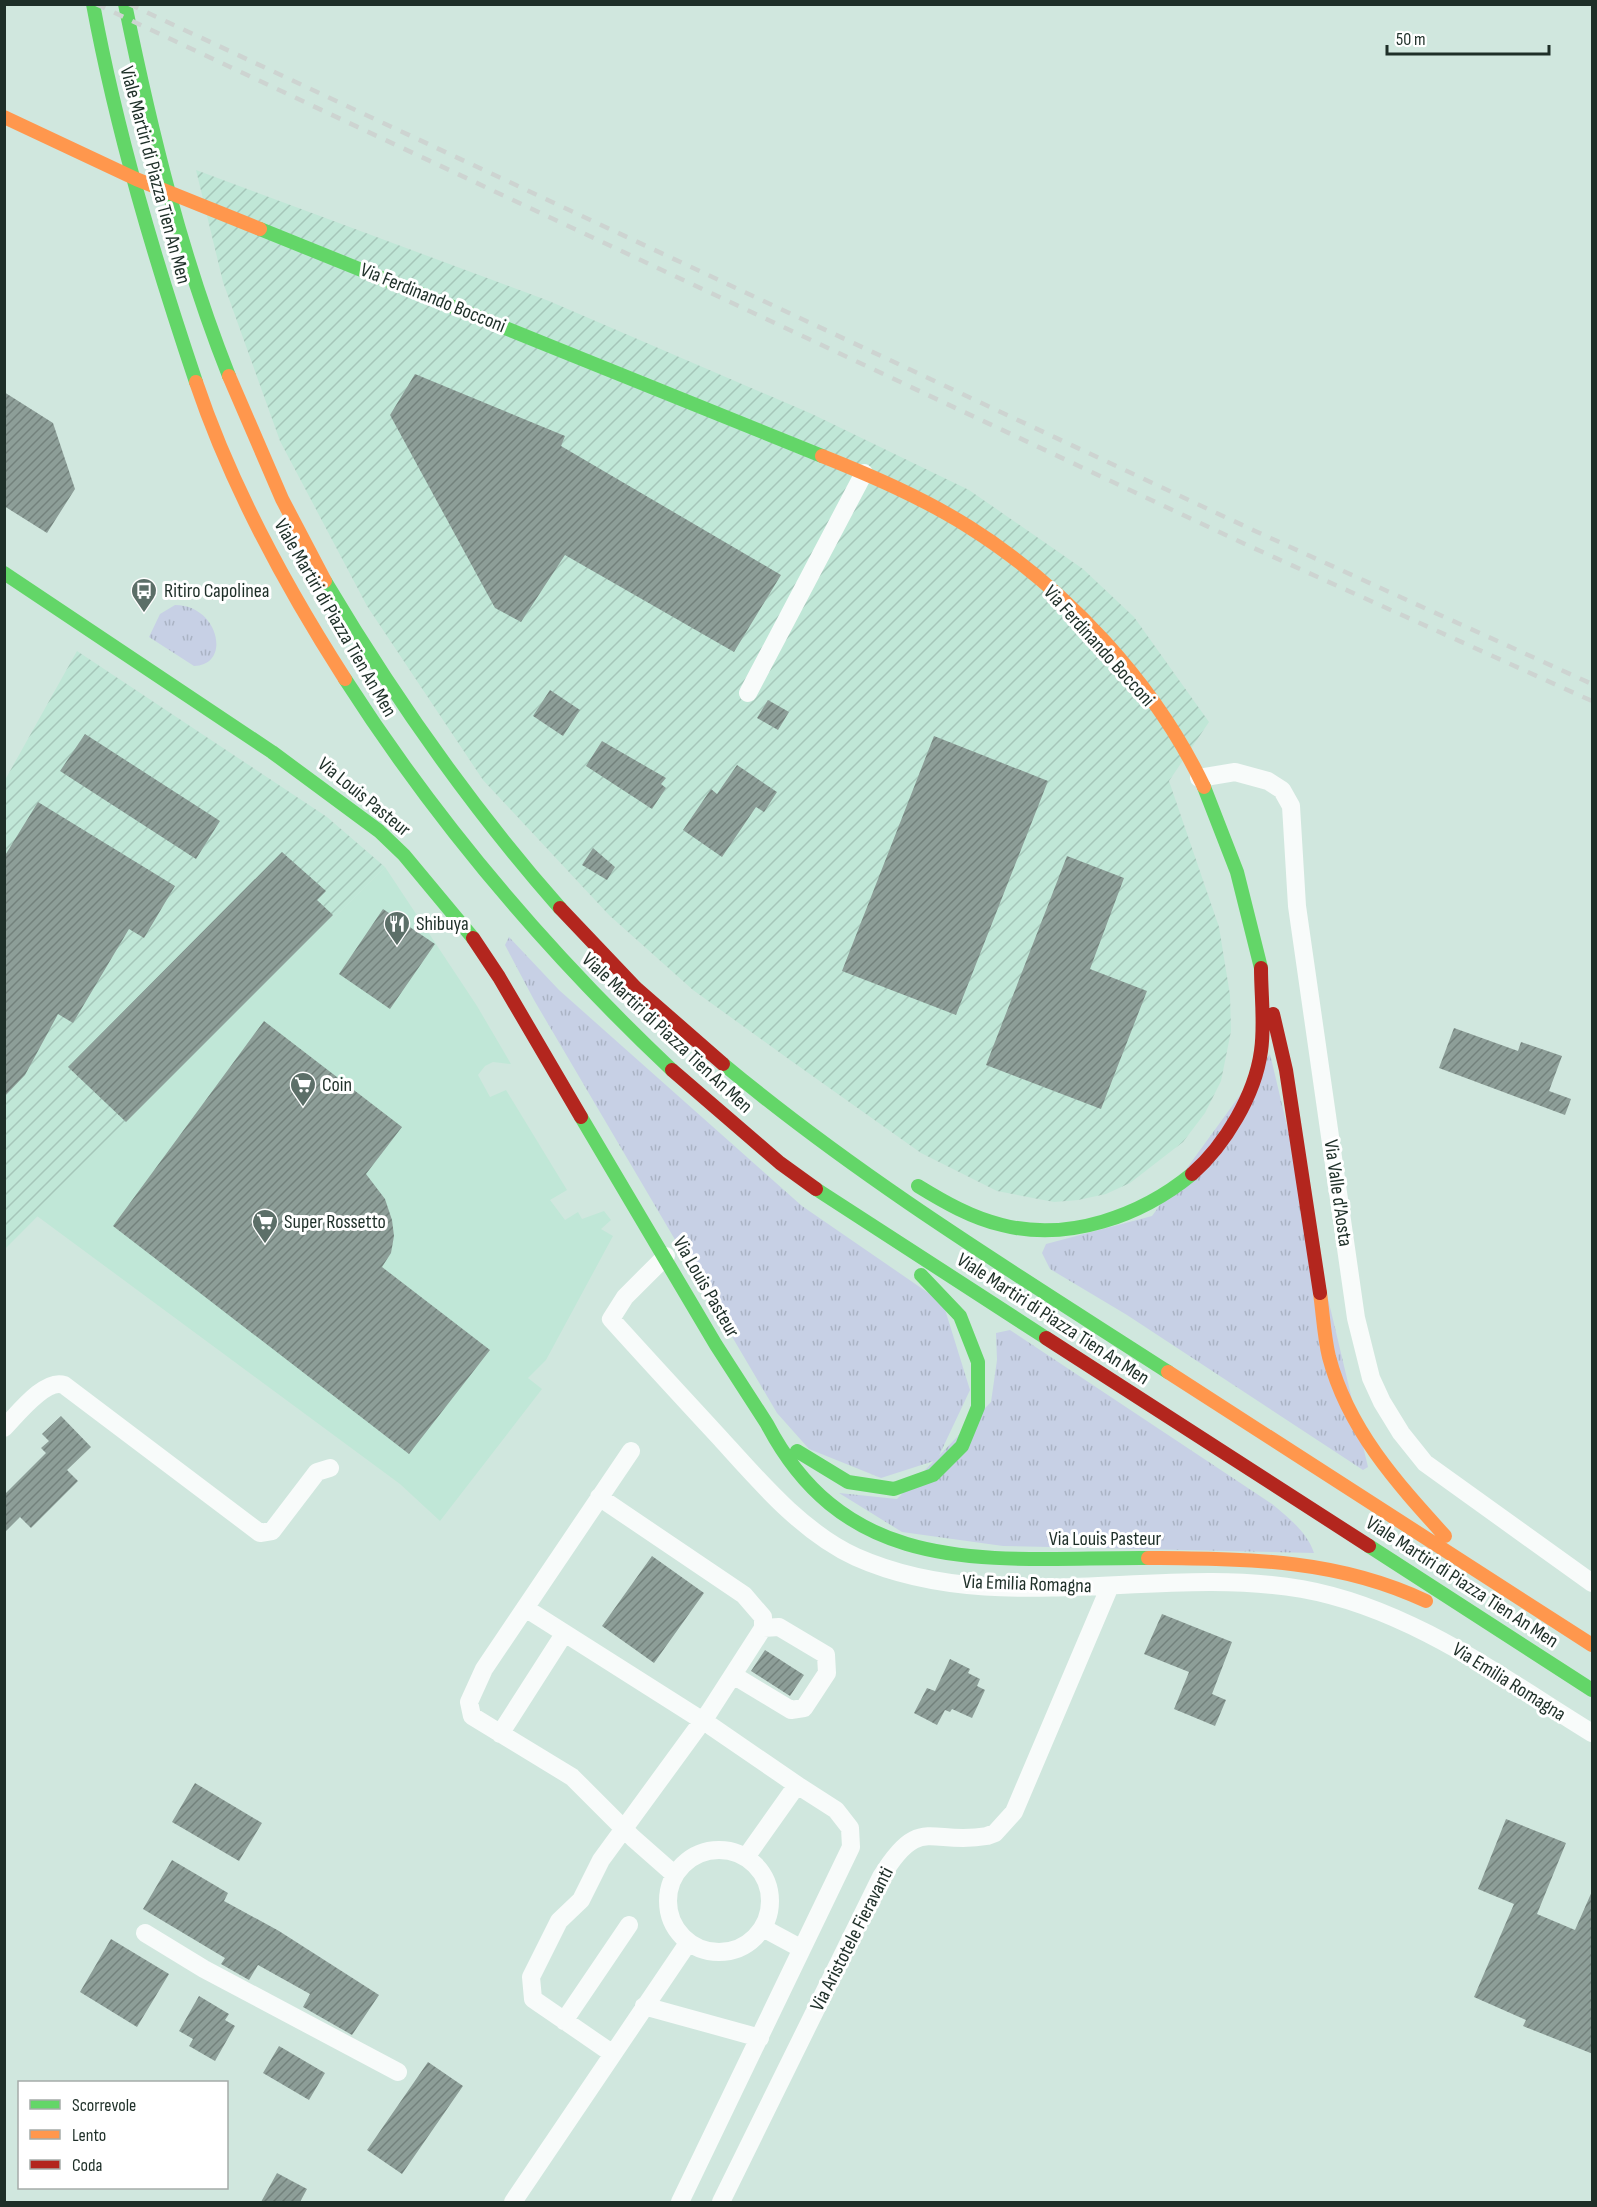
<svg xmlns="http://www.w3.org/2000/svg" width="1597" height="2207" font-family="'Sofia Sans Condensed',sans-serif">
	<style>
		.built { fill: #c0e7d7 }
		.industrial { fill: url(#industrial-furrows) }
		.grass { fill: url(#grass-tufts) }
		.building { fill: url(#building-hatch) }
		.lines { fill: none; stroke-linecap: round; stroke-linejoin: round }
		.street { stroke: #f8fbfa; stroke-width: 18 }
		.fast { stroke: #63d668; stroke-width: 14 }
		.slow { stroke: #ff974d; stroke-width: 14 }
		.jam { stroke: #b3261e; stroke-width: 14 }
		.rail { stroke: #cdd4d1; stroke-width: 4.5; stroke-dasharray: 10 10; stroke-linecap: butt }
		.labels { text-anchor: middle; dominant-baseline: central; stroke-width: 6; stroke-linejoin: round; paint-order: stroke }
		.street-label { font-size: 20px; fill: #1e2f28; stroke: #fff }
		.poi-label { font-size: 20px; fill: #1e2f28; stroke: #fff; text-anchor: start }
	</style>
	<defs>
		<pattern id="industrial-furrows" width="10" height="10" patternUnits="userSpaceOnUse" patternTransform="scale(1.5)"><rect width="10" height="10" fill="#c0e7d7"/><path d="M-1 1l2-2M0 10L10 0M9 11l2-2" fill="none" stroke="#a5c6b9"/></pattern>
		<pattern id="grass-tufts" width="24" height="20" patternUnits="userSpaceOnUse" patternTransform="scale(1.5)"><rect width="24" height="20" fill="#c7d0e5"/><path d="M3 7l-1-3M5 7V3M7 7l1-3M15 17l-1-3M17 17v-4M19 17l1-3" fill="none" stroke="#aab3c4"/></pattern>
		<pattern id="building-hatch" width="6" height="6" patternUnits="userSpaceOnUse" patternTransform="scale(1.5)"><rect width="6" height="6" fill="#8d9e98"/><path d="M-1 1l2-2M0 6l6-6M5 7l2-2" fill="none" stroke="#73817c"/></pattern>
	</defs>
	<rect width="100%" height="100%" fill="#d0e7de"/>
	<path class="built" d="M385,867L477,1006L511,1064L493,1062L485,1066L478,1075L490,1097L506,1090L567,1190L550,1200L565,1220L578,1212L582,1219L604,1211L611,1220L601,1229L613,1236L546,1360L528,1378L542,1389L440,1521L400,1484L37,1216Z"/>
	<path class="industrial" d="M196,170L549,301L812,414L969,490L1083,569L1134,617L1209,722L1169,781L1219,927L1230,995L1231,1031L1221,1081L1205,1113L1183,1142L1130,1183L1106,1194L1078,1200L1054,1202L997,1191L921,1153L790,1060L693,990L609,915L483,780L367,606L280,441L223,282Z
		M77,651L327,817L385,867L5,1249V780Z"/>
	<path class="grass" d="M175,605C219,605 232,665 194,666L149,637L160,614Z
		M509,937L559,990L802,1206L943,1303L970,1390L937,1460L881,1478L809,1449L777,1413L534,1000L505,945Z
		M1270,1054L1368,1467L1363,1470L1127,1315L1050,1269L1042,1253L1046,1244L1152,1216Z
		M1010,1330L1272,1504C1289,1518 1307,1532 1314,1553L1003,1546L902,1532L839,1493L897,1499L991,1402L997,1360L996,1333Z"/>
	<path class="building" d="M415,374L565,436L561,446L781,575L734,652L565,555L521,622L495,608L390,415Z
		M4,392L53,423L75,489L47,533L4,506Z
		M550,690L580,710L563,736L533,716Z
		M768,700L789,712L778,730L757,718Z
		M85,734L220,821L196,859L60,771Z
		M934,736L1048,781L956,1015L842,971Z
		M602,741L666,778L661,784L666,788L652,809L586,766Z
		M737,765L777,792L764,812L756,807L722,857L683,830L711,789L717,794Z
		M38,802L175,886L144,938L129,929L73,1023L58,1014L25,1075L4,1097V857Z
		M593,848L615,867L607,880L582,865Z
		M282,852L326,891L317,900L333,915L126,1122L68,1067Z
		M1067,856L1124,878L1090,969L1147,991L1101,1109L986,1065Z
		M383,909L435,944L390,1009L339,974Z
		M264,1021L402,1127L366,1174L385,1199L392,1220L394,1236L391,1253L382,1267L490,1350L409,1454L113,1226Z
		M1454,1028L1518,1051L1521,1042L1562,1056L1549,1091L1571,1099L1565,1115L1439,1068Z
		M61,1416L91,1447L67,1470L78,1481L31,1528L20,1517L4,1533V1495L46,1453L41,1448L49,1441L42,1434Z
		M652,1556L704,1593L654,1663L602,1626Z
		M1162,1614L1232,1642L1212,1694L1226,1700L1215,1726L1174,1709L1189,1672L1144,1654Z
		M765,1650L804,1675L790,1696L751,1671Z
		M950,1659L970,1669L968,1673L980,1679L977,1686L985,1690L972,1718L952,1709L950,1712L945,1710L937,1725L914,1713L927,1688L935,1691Z
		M195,1783L262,1823L239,1861L172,1822Z
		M1506,1819L1566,1843L1537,1914L1575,1930L1593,1889V2054L1523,2026L1526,2020L1474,1997L1514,1904L1478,1889Z
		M172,1860L228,1893L224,1901L279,1931L379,1995L352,2035L303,2007L310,1994L258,1965L249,1980L221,1964L225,1958L143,1909Z
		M111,1939L169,1974L137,2027L80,1992Z
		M199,1996L229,2014L225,2020L235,2026L215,2061L189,2046L193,2039L179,2031Z
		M279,2046L325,2073L309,2100L263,2073Z
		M428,2062L463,2086L402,2174L367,2150Z
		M277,2173L307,2189L300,2202H261Z"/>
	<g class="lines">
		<path class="street" d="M748,693L864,473
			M1199,778L1235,772L1268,781L1282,790L1291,806L1297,906L1356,1318L1371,1378L1382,1402L1401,1433L1425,1463L1592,1583
			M666,1256L625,1297L611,1319C647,1359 684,1399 721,1439C759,1481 803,1533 856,1557C995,1619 1157,1564 1302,1589C1409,1608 1501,1677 1592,1733
			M4,1428C17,1415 45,1378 64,1385L260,1533L272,1531L317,1472L330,1468
			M631,1451L484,1669L469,1702L472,1716L572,1777L633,1838L675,1875
			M599,1497L744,1595L763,1617V1628L709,1712L601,1860L581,1900L559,1921L531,1977L533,1999L613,2054
			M525,1608L711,1726L797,1785L746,1857
			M733,1675L791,1710L804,1708L827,1673L826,1655L779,1627L763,1628
			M500,1734L564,1634
			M668 1901a51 51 0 1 1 102 0a51 51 0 1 1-102 0Z
			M763,1928L802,1949
			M145,1933L204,1969L398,2072
			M644,2006L760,2038
			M564,2021L629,1925
			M513,2202L688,1943
			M680,2202L851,1847L850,1828L836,1810L797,1785
			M721,2202L881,1877C920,1813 930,1846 987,1836L995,1833L1014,1812L1110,1586"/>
		<path class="fast" d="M93,4C117,133 154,257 196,382
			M125,4C151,131 181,255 229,376
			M260,229L822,456
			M4,573L272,752L379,831L404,855L473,938
			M325,581C394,697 470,806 560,908
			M345,679C438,824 547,952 672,1070
			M1204,787L1237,872L1261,968
			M723,1064C862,1180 1016,1274 1168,1372
			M581,1117L716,1345L767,1424
			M918,1186C944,1202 972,1218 1002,1225C1068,1242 1141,1216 1192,1174
			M816,1189L1046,1338
			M767,1424C850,1583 996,1557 1148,1558
			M797,1451L848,1482L894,1489L933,1475L962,1446L978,1407V1362L960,1316L921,1275
			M1369,1546L1592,1690"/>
		<path class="slow" d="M4,117L136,179L260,229
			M229,376L282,499L325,581
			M196,382C231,486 286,587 345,679
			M822,456C872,476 923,498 969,527C1066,588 1155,684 1204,787
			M1320,1293C1323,1314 1324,1336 1329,1357C1348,1429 1396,1482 1445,1536
			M1168,1372L1592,1645
			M1148,1558C1246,1559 1335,1558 1426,1601"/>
		<path class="jam" d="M560,908L636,988L723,1064
			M473,938L499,977L581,1117
			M1273,1014L1286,1070L1320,1293
			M672,1070L780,1163L816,1189
			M1192,1174C1225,1145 1255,1095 1261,1051C1265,1024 1261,996 1261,968
			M1046,1338L1369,1546"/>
		<path class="rail" d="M96,4L1247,545L1592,701
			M129,4L1255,531L1592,684"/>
	</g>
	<defs>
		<symbol id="bus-pin" viewBox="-11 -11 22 30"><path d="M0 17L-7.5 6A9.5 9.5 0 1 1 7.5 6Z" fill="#5c6f68" stroke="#fff"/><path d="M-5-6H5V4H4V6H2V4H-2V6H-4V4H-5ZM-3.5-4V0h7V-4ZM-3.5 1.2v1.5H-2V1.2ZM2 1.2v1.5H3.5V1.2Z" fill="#fff"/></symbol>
		<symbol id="restaurant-pin" viewBox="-11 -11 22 30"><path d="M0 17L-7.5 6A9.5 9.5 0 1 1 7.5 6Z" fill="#5c6f68" stroke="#fff"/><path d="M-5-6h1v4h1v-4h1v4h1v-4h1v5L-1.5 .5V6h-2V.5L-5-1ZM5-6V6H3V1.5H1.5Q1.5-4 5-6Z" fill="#fff"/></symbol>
		<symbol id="supermarket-pin" viewBox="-11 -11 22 30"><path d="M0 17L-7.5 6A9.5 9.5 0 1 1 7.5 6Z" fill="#5c6f68" stroke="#fff"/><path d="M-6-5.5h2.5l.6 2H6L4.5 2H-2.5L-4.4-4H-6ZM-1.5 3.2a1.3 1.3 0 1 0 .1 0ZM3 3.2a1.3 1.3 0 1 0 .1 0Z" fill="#fff"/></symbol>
	</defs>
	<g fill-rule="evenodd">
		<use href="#bus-pin" x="129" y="576" width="30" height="40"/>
		<use href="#restaurant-pin" x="382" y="909" width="30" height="40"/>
		<use href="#supermarket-pin" x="288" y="1070" width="30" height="40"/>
		<use href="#supermarket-pin" x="250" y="1207" width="30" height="40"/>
	</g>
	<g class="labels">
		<g class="street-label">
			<text transform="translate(155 175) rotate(75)">Viale Martiri di Piazza Tien An Men</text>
			<text transform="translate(433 298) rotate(22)">Via Ferdinando Bocconi</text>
			<text transform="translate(335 618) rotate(60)">Viale Martiri di Piazza Tien An Men</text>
			<text transform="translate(1099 646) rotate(48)">Via Ferdinando Bocconi</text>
			<text transform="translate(364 797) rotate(39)">Via Louis Pasteur</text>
			<text transform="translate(667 1033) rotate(43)">Viale Martiri di Piazza Tien An Men</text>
			<text transform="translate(1338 1193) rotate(82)">Via Valle d'Aosta</text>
			<text transform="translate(706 1287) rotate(60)">Via Louis Pasteur</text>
			<text transform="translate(1053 1319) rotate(33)">Viale Martiri di Piazza Tien An Men</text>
			<text x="1105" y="1539">Via Louis Pasteur</text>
			<text transform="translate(1462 1582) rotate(33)">Viale Martiri di Piazza Tien An Men</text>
			<text transform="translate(1027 1584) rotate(2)">Via Emilia Romagna</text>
			<text transform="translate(1509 1682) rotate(32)">Via Emilia Romagna</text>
			<text transform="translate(852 1939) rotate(-63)">Via Aristotele Fieravanti</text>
		</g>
		<g class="poi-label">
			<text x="164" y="591">Ritiro Capolinea</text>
			<text x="416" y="924">Shibuya</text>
			<text x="322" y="1085">Coin</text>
			<text x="284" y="1222">Super Rossetto</text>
		</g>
	</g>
	<rect width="1597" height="2207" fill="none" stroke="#1e2f28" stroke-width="12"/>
	<rect x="18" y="2081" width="210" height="108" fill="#ffffff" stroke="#a5aca9" stroke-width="1.5"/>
	<rect x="30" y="2100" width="30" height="9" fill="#63d668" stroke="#a5aca9" stroke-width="1.5"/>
	<text x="72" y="2111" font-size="18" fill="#1e2f28">Scorrevole</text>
	<rect x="30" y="2130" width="30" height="9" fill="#ff974d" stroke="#a5aca9" stroke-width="1.5"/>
	<text x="72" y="2141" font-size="18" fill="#1e2f28">Lento</text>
	<rect x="30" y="2160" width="30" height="9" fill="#b3261e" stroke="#a5aca9" stroke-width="1.5"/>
	<text x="72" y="2171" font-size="18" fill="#1e2f28">Coda</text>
	<path d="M1387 45v9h162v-9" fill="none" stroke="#1e2f28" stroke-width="3"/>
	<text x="1396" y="45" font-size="18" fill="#1e2f28" stroke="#ffffff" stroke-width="4.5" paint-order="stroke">50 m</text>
</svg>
